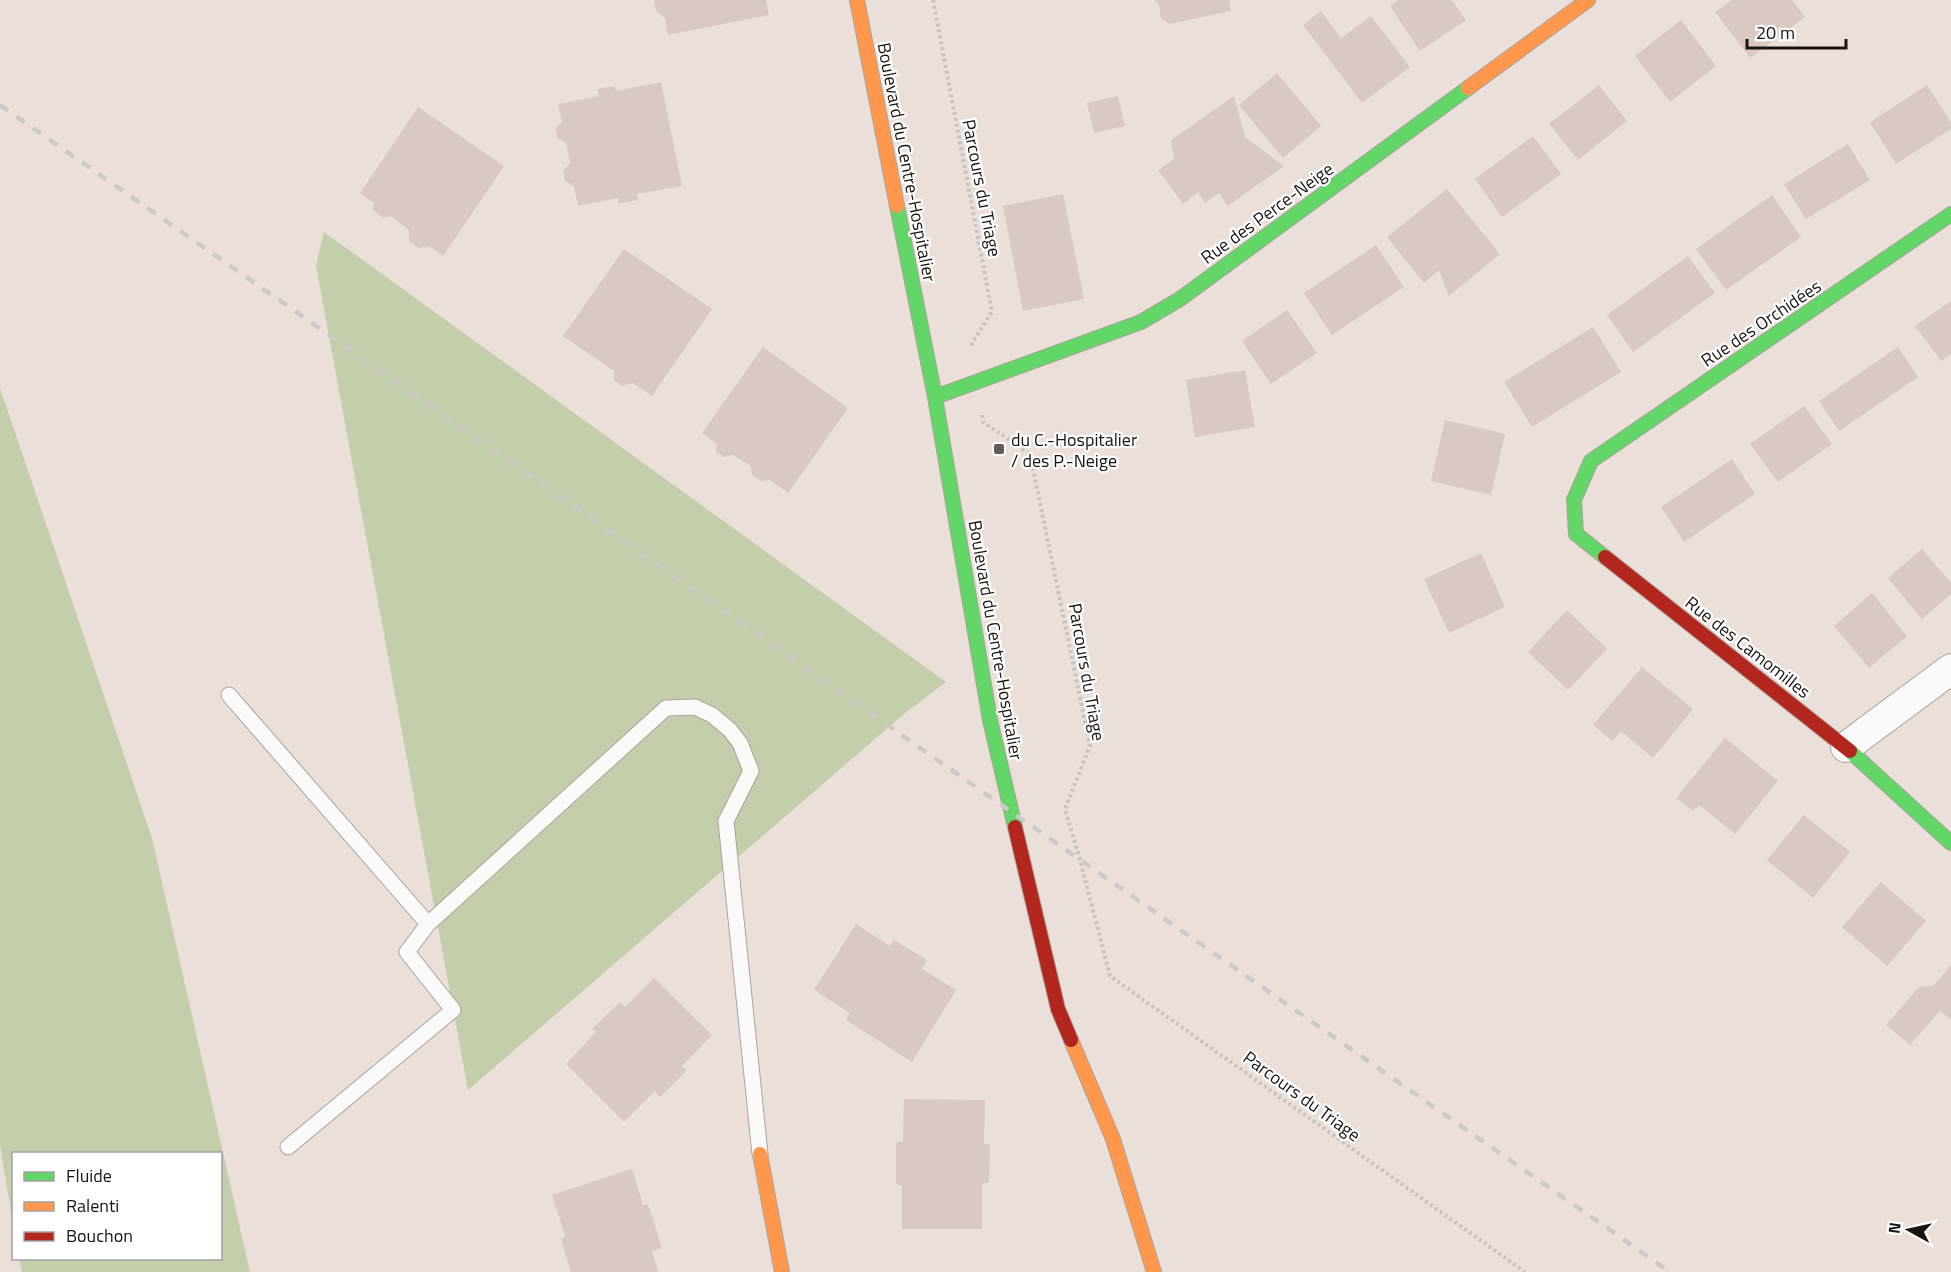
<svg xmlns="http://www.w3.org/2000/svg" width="1951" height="1272" font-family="'Titillium Web',sans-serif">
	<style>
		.green { fill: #c3cfaa }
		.building { fill: #dac8c2 }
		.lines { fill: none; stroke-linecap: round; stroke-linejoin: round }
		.lane-casing { stroke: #aba29d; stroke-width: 17 }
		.street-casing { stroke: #aba29d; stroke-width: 32 }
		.fast-casing { stroke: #aba29d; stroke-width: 16 }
		.slow-casing { stroke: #aba29d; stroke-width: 16 }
		.jam-casing { stroke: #aba29d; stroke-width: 16 }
		.path { stroke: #c7c3c1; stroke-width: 4; stroke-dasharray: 3 3; stroke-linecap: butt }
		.lane { stroke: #fcfaf9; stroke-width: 15 }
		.street { stroke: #fcfaf9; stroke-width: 30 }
		.fast { stroke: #63d668; stroke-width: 14 }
		.slow { stroke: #ff974d; stroke-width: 14 }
		.jam { stroke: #b3261e; stroke-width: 14 }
		.rail { stroke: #cccac8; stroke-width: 4.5; stroke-dasharray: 10 10; stroke-linecap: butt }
		.poi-dot { fill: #635b56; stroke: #fff; stroke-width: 2 }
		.labels { text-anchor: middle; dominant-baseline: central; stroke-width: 4.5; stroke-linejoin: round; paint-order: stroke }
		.street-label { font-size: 18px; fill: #1a140f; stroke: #fff }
		.poi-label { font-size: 18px; fill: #1a140f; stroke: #fff; text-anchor: start }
	</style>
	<rect width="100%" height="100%" fill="#ebe0d9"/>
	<path class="green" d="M324,232L946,682L904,714L468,1090L316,266Z
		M0,388L152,838L250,1272H22L19,1259L220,1258V1154H14L13,1224L0,1145Z"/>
	<path class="building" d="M654,0H766L769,15L668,35L665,18L656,11Z
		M1154,0H1229L1231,11L1169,24L1161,18L1159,5Z
		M1398,0H1452L1466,20L1420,51L1390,6Z
		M1732,0H1792L1805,17L1750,58L1715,12Z
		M1321,11L1341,38L1371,16L1410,67L1362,103L1303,25Z
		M1681,20L1716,66L1670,102L1635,56Z
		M1277,73L1321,126L1283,158L1239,105Z
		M661,82L682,186L637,194L638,200L618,204V198L578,206L574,186L565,181L563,171L570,163L566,142L557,138L556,128L562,122L558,104L599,96L597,89L614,86L616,91Z
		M1599,85L1627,121L1578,160L1549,124Z
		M1927,85L1951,123V129L1896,164L1870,122Z
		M1118,96L1125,126L1094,133L1087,103Z
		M1234,96L1245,137L1284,166L1228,206L1219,193L1205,203L1198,192L1183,204L1158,170L1174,159L1171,140Z
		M418,107L504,166L443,256L429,246L419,248L409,241V230L391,216L383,218L373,210L374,203L360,193Z
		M1533,136L1561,174L1502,217L1475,179Z
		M1848,144L1870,180L1806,219L1784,184Z
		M1447,189L1500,254L1449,296L1439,270L1424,283L1387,237Z
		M1063,194L1084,299L1023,311L1003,206Z
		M1772,195L1801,237L1726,290L1696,249Z
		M1376,245L1404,287L1332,335L1304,293Z
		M624,249L712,309L652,396L633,383L622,386L614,380V371L563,336Z
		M1688,256L1715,293L1633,352L1607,315Z
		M1951,301V354L1941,361L1915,326Z
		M1287,310L1317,353L1271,384L1242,341Z
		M1593,327L1621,372L1532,427L1504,382Z
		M763,347L848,408L788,493L770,480L761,481L752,475L751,466L733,455L724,457L716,452V443L702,433Z
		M1898,347L1918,377L1839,431L1819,401Z
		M1245,370L1255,427L1195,437L1186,380Z
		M1804,406L1832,444L1778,482L1750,444Z
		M1445,420L1505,434L1491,495L1431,481Z
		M1732,459L1755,494L1684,542L1661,507Z
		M1922,549L1951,583V594L1922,619L1888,578Z
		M1481,553L1505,607L1449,633L1424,579Z
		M1872,593L1907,636L1869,668L1834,626Z
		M1567,610L1607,649L1568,690L1528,652Z
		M1642,667L1693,709L1653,758L1621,731L1612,741L1593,725Z
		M1725,738L1778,781L1735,834L1699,805L1693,811L1676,798Z
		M1804,815L1850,852L1813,898L1767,860Z
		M1881,882L1926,921L1887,966L1842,927Z
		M856,924L890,946L894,940L927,960L922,969L956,990L912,1062L846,1020L850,1013L814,990Z
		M1951,965V1020L1940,1011L1910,1045L1886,1025L1919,987L1933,986Z
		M654,978L712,1035L682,1066L687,1070L660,1097L655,1091L624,1122L566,1064L596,1032L592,1029L620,1002L625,1007Z
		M904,1099L985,1100L984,1144H990L989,1182L982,1184V1229H902V1186L896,1183V1143L903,1141Z
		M632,1169L643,1205L648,1204L662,1248L652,1251L658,1272H571L561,1239L565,1236L552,1195Z"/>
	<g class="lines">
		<defs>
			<path id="lane" d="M229,695L428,924L666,708L695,707L712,715L730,730L740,743L751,771L726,821L760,1154
				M288,1147L453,1010L407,952L428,924"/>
			<path id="street" d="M1846,747L1951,669"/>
			<path id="fast" d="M897,206L935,397L990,720L1015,827
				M935,397L1141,322L1180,299L1468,88
				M1605,557L1576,534L1574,500L1591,461L1951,214
				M1850,751L1951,843"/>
			<path id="slow" d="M857,0L897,206
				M1468,88L1588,0
				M1071,1040L1113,1139L1154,1272
				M760,1154L782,1272"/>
			<path id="jam" d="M1605,557L1850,751
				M1015,827L1058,1009L1071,1040"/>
		</defs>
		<use href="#lane" class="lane-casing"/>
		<use href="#street" class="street-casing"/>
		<use href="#fast" class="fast-casing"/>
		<use href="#slow" class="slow-casing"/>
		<use href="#jam" class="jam-casing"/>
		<path class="path" d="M933,0L992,312L972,343L973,348
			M982,415L983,422L1030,454L1090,746L1065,809L1080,860L1110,976L1525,1272"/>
		<use href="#lane" class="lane"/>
		<use href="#street" class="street"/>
		<use href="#fast" class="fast"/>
		<use href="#slow" class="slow"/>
		<use href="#jam" class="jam"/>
		<path class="rail" d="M0,105L1670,1272"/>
	</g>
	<rect class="poi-dot" x="993" y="443" width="12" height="12" rx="3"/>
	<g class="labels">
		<g class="street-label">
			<text transform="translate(907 162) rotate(79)">Boulevard du Centre-Hospitalier</text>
			<text transform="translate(982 188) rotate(79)">Parcours du Triage</text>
			<text transform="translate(1267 213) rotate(-36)">Rue des Perce-Neige</text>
			<text transform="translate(1761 323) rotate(-34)">Rue des Orchidées</text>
			<text transform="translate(996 640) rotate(80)">Boulevard du Centre-Hospitalier</text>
			<text transform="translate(1748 647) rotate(38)">Rue des Camomilles</text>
			<text transform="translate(1087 672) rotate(80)">Parcours du Triage</text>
			<text transform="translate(1302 1096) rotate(36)">Parcours du Triage</text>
		</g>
		<g class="poi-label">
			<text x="1011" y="439">du C.-Hospitalier<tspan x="1011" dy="21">/ des P.-Neige</tspan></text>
		</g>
	</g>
	<rect x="12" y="1152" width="210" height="108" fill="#ffffff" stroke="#a3a19f" stroke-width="1.5"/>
	<rect x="24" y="1172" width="30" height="9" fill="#63d668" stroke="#a3a19f" stroke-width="1.5"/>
	<text x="66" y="1182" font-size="18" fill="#1a140f">Fluide</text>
	<rect x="24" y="1202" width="30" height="9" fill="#ff974d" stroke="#a3a19f" stroke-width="1.5"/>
	<text x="66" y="1212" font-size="18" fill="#1a140f">Ralenti</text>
	<rect x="24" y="1232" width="30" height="9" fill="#b3261e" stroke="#a3a19f" stroke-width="1.5"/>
	<text x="66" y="1242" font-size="18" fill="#1a140f">Bouchon</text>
	<g transform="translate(1909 1230) rotate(278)" stroke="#ffffff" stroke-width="4.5" paint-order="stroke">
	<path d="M0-4.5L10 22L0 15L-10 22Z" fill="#1a140f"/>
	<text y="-9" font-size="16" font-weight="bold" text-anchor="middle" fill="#1a140f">N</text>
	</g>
	<path d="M1747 39v9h99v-9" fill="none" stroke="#1a140f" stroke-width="3"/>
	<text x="1756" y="39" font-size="18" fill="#1a140f" stroke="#ffffff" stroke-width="4.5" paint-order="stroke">20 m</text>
</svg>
